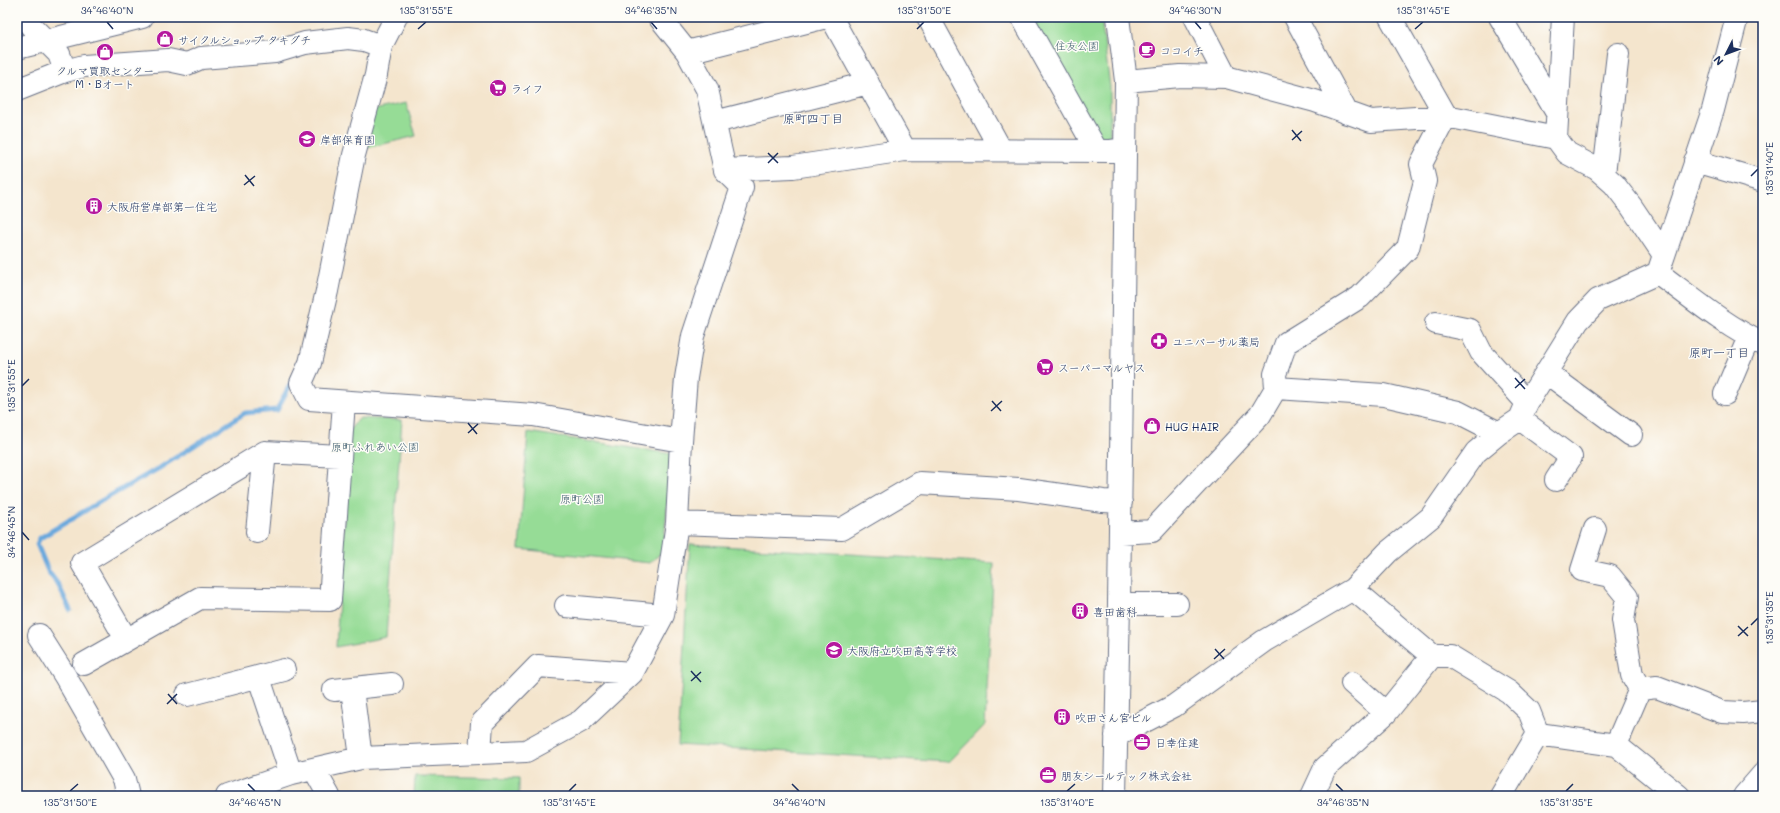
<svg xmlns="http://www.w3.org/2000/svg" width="1780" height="813" font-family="Mali,'Klee One',sans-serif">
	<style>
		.green { fill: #96dc96; stroke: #58867a }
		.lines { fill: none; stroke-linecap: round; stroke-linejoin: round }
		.stream { stroke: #6ba9dd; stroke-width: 5 }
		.minor-casing { stroke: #676f85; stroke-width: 24 }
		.major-casing { stroke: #676f85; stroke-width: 24 }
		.minor { stroke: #fff; stroke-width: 22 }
		.major { stroke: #fff; stroke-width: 22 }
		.ticks { fill: none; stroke: #1b2f5e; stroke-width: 1.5 }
		.labels { text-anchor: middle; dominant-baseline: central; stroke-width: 3; stroke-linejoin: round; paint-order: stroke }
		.poi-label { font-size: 11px; fill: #1b2f5e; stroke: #fdfcf7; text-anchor: start }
		.park-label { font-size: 11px; fill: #3a5a6c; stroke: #fdfcf7 }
		.neighbourhood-label { font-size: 12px; fill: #1b2f5e; stroke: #fdfcf7 }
		.neatline { fill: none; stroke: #1b2f5e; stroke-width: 1.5 }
		.ticks-label { font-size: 10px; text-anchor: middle; fill: #1b2f5e }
	</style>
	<rect width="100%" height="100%" fill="#fdfcf7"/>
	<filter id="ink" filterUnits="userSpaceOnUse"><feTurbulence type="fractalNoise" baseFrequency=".025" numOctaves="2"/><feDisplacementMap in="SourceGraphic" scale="8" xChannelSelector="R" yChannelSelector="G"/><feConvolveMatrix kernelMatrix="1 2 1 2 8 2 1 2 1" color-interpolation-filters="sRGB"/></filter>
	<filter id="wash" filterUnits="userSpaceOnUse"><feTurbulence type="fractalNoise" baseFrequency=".012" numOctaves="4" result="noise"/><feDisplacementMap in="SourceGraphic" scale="16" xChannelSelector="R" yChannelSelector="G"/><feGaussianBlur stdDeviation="0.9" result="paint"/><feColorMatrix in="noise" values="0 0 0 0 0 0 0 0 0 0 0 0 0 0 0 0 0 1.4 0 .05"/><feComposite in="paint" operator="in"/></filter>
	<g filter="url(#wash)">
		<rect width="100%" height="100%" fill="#f4e5cd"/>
		<path class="green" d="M1029,17H1101L1110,87V137L1097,138Z
			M406,103L416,136L363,149L373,110Z
			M360,418L402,420L386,637L336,647L350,429Z
			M528,432L672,454L663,551L650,563L519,549Z
			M690,544L994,563L985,725L949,762L678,745Z
			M415,776L519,778V796H414Z"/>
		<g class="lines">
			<path class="stream" d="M17,515L18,516
				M70,610L59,586L48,571L37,544L40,538L101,501L161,467L245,413L277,410L293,379"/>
		</g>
	</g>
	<g filter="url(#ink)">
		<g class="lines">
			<defs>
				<path id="minor" d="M25,17L31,26L59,54L65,71
					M396,17L381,46L376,75L354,155L327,291L310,363L301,383L309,399L533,415L681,441
					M831,17L905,150
					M928,17L1001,150
					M1022,17L1097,151
					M1195,17L1226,77
					M1295,17L1347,113
					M1500,17L1557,113
					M687,52L826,17
					M1126,81L1180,76L1226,77L1315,101L1371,121L1446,116L1556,138L1567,153L1597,169L1614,184L1631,206L1664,255
					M17,90L65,71L84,66L168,60L187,64L201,58L275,52L305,43L348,38L364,40L381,46
					M715,122L868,83
					M1556,138L1563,17
					M1695,161L1763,181
					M725,170L793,167L905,150L1111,151L1125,149
					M1604,174L1618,54
					M1658,273C1692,298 1725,326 1763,344
					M1436,323L1470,330L1481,352L1527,403
					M1547,373L1631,435
					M1276,388L1384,395L1458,412L1499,433
					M1725,394L1749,337
					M1520,419L1571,457L1556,480
					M677,523L842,529L920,483L1019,489L1103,501L1121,502
					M1595,529L1582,570L1610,576L1627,597L1623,620L1632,675L1640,689
					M257,532L265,452
					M1120,533L1152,531L1260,415L1276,388L1275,374L1286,343L1360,297L1408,248L1425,181L1421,164L1446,116L1390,17
					M1353,589L1432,656
					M1119,604H1177
					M566,606L663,615
					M39,635L65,676L124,779L128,796
					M126,639L82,563L265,452L339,456
					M84,664L200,598L330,600L344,402
					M259,678L291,774
					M1352,683L1386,713
					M352,689L361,758
					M1640,689L1657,687L1722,712L1743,713L1763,711
					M334,690L392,684
					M187,695L284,670
					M1538,734L1616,745L1679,796
					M1116,736L1174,706L1264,641L1353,589L1388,552L1431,517L1476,452L1499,433L1520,419L1527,403L1578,321L1598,300L1658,273L1713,110L1737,17
					M1616,745L1640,689
					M480,753L482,723L538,666L632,673
					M314,769L329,796
					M227,796L291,774L361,758L526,751L581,721L632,673L663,615L677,523L681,441L686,378L693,336L742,187L725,170L707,89L687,52L659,17
					M1115,796L1119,604L1126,81L1118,17
					M1312,796L1325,768L1386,713L1432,656H1450L1509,692L1529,711L1538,734L1501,796
					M1744,796L1763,774"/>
				<path id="major" d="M17,48L142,17"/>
			</defs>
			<use href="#minor" class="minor-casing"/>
			<use href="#major" class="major-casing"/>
			<use href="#minor" class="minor"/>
			<use href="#major" class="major"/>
		</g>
	</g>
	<path class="ticks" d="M107,22L113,29M651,22L657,29M1195,22L1201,29M418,29L426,22M917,29L924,22M1415,29L1423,22M1292,130L1301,141M1292,140L1302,131M768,153L778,163M768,163L778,153M245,175L254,186M1751,176L1758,169M244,185L255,176M1515,378L1525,389M22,386L29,379M1515,388L1525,379M992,401L1001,411M991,411L1002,401M468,423L477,434M468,433L478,424M22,532L29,540M1751,625L1758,618M1738,626L1748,636M1738,636L1748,627M1215,649L1224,659M1214,659L1225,649M691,671L701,682M691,681L701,672M168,694L177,704M167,704L177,694M248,784L255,791M792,784L799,791M1336,784L1343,791M70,791L78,784M569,791L576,784M1067,791L1075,784M1566,791L1573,784"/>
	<defs>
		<symbol id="shop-disc" viewBox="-11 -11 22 22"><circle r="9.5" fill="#b5179e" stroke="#fdfcf7"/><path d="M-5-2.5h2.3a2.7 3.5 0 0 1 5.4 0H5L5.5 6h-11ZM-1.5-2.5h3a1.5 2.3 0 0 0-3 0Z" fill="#fff"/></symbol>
		<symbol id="cafe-disc" viewBox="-11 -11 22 22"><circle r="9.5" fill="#b5179e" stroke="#fdfcf7"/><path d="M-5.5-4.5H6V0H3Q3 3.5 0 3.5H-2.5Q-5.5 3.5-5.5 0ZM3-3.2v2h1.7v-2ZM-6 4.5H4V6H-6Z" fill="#fff"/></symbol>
		<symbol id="supermarket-disc" viewBox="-11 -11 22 22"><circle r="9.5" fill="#b5179e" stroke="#fdfcf7"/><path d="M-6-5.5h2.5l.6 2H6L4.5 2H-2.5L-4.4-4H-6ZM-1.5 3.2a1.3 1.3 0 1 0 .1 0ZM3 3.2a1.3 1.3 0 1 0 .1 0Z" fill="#fff"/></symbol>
		<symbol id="school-disc" viewBox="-11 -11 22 22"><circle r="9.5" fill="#b5179e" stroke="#fdfcf7"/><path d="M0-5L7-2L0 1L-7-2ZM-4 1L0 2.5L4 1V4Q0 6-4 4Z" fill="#fff"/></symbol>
		<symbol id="building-disc" viewBox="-11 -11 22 22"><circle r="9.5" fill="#b5179e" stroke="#fdfcf7"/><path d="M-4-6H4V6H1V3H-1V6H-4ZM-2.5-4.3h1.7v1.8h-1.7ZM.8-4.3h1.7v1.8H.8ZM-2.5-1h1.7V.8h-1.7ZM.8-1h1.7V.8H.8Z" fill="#fff"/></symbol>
		<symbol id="pharmacy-disc" viewBox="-11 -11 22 22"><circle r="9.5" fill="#b5179e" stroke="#fdfcf7"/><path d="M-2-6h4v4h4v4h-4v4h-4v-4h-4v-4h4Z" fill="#fff"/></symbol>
		<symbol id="office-disc" viewBox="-11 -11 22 22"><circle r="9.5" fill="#b5179e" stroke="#fdfcf7"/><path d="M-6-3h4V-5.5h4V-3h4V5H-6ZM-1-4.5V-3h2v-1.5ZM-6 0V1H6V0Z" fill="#fff"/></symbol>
	</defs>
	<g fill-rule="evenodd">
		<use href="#shop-disc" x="155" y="29" width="20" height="20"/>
		<use href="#cafe-disc" x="1137" y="40" width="20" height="20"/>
		<use href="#shop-disc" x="95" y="42" width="20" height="20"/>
		<use href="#supermarket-disc" x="488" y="78" width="20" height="20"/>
		<use href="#school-disc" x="297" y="129" width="20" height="20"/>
		<use href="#building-disc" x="84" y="196" width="20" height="20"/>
		<use href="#pharmacy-disc" x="1149" y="331" width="20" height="20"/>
		<use href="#supermarket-disc" x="1035" y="357" width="20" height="20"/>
		<use href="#shop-disc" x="1142" y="416" width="20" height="20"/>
		<use href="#building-disc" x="1070" y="601" width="20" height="20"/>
		<use href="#school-disc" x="824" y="640" width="20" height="20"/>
		<use href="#building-disc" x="1052" y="707" width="20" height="20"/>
		<use href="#office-disc" x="1132" y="732" width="20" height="20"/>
		<use href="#office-disc" x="1038" y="765" width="20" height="20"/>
	</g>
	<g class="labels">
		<g class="poi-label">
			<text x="178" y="39">サイクルショップ タキグチ</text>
			<text x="1160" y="50">ココイチ</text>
			<text x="105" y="70" text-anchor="middle">クルマ買取センター<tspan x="105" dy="13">M・Bオート</tspan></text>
			<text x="511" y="88">ライフ</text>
			<text x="320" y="139">岸部保育園</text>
			<text x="107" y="206">大阪府営岸部第一住宅</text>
			<text x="1172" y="341">ユニバーサル薬局</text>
			<text x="1058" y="367">スーパーマルヤス</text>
			<text x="1165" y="426">HUG HAIR</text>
			<text x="1093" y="611">喜田歯科</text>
			<text x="847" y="650">大阪府立吹田高等学校</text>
			<text x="1075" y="717">吹田さん宮ビル</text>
			<text x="1155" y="742">日幸住建</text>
			<text x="1061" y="775">朋友シールテック株式会社</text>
		</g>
		<g class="park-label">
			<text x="1077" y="45">住友公園</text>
			<text x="375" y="446">原町ふれあい公園</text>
			<text x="582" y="498">原町公園</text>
		</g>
		<g class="neighbourhood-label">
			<text x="813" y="118">原町四丁目</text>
			<text x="1719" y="352">原町一丁目</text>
		</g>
	</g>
	<rect width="1780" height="813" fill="none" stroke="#fdfcf7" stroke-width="44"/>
	<g transform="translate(1726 54) rotate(228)" stroke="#fdfcf7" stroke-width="3" paint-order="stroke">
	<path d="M0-3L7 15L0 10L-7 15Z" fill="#1b2f5e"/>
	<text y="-6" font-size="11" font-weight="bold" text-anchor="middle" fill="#1b2f5e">N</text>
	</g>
	<rect x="22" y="22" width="1736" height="769" class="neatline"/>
	<g class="ticks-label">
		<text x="107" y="14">34°46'40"N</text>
		<text x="426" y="14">135°31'55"E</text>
		<text x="651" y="14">34°46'35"N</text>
		<text x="924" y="14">135°31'50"E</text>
		<text x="1195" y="14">34°46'30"N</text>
		<text x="1423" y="14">135°31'45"E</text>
		<text transform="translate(1769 169) rotate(-90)" y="4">135°31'40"E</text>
		<text transform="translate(11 386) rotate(-90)" y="4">135°31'55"E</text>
		<text transform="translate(11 532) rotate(-90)" y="4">34°46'45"N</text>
		<text transform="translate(1769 618) rotate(-90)" y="4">135°31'35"E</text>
		<text x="70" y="806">135°31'50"E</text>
		<text x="255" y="806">34°46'45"N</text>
		<text x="569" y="806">135°31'45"E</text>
		<text x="799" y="806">34°46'40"N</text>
		<text x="1067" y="806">135°31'40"E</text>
		<text x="1343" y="806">34°46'35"N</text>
		<text x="1566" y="806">135°31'35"E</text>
	</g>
</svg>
